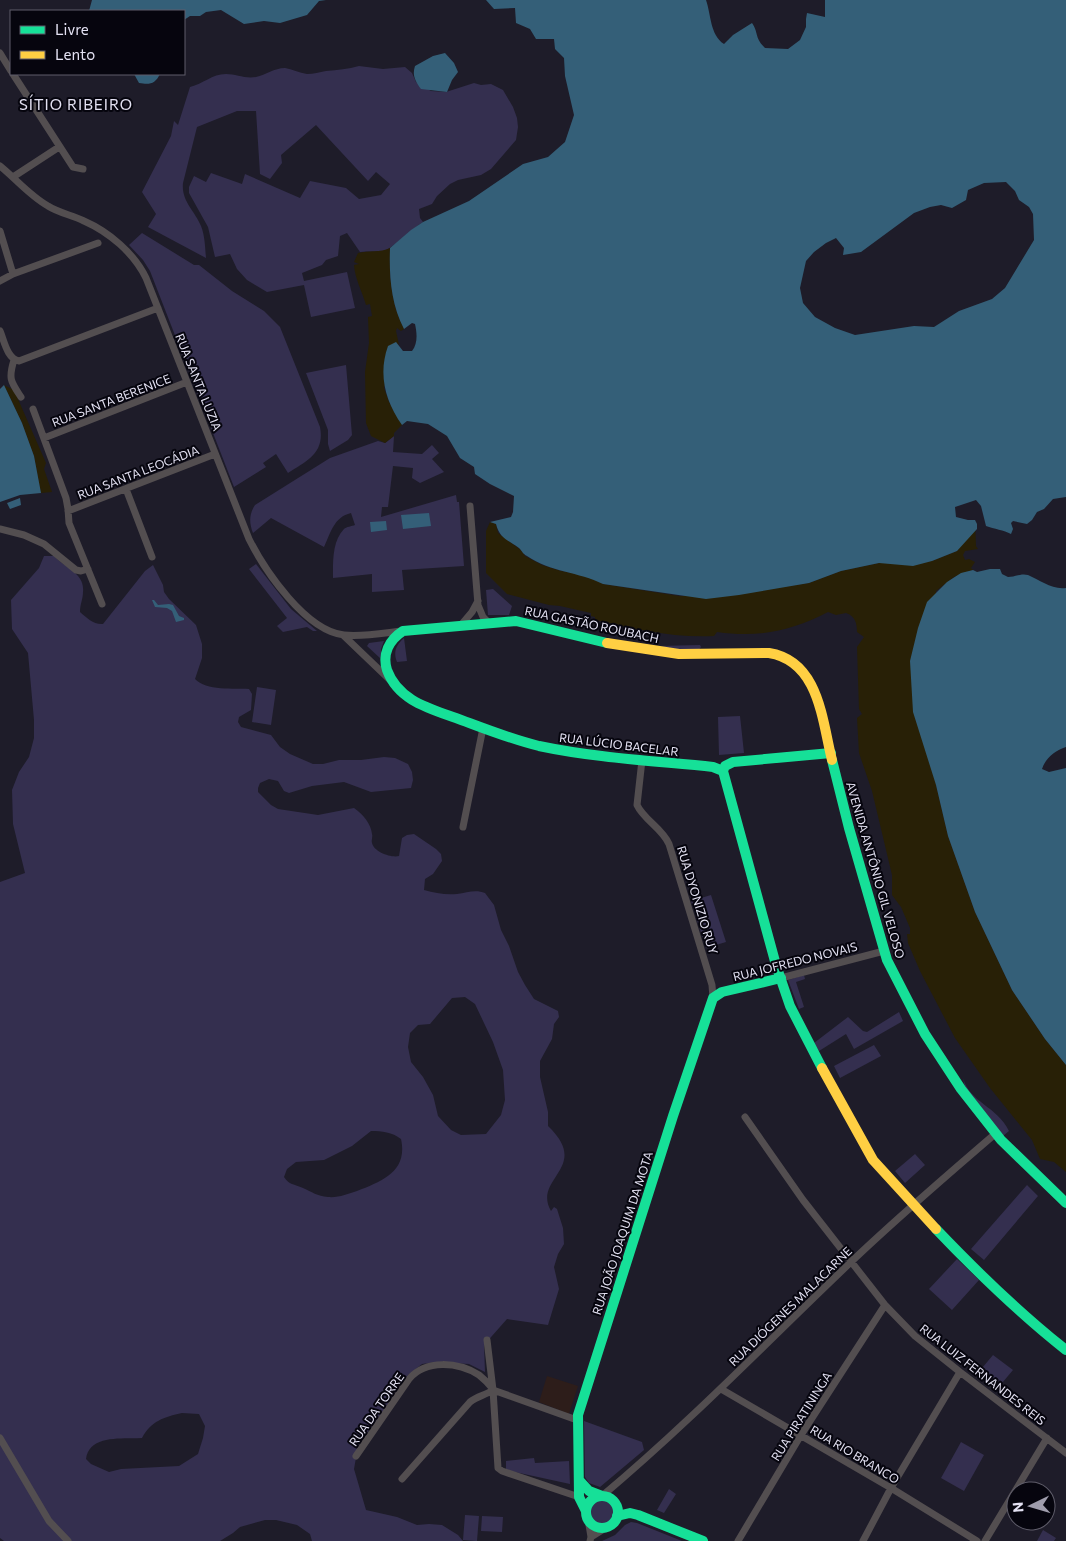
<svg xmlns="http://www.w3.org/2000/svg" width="1066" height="1541" font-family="Commissioner,sans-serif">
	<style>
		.industrial { fill: #2d1d1a }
		.green { fill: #342f4f; fill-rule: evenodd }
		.sand { fill: #282006 }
		.water { fill: #345f78; fill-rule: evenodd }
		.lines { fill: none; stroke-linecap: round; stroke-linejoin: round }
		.street { stroke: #534e50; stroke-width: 7 }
		.fast { stroke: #16e098; stroke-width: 10 }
		.slow { stroke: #ffcf43; stroke-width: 10 }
		.labels { text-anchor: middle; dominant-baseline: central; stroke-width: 4; stroke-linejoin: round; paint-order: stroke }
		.street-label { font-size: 12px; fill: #e4e2f3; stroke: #06050e }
		.quarter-label { font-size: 15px; letter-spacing: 1px; fill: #e4e2f3; stroke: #06050e }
	</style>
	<rect width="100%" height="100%" fill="#1e1c29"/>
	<path class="industrial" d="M547,1376L578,1386L569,1414L539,1402Z"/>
	<path class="green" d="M359,66L383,69L405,67L412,73L416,82L431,91L446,92L474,83L481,85L491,84L503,90L513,107L517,118L518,127L516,140L491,169L481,175L458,180L450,184L437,196L432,204L419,209L420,218L423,222C412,229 394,247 384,251C381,252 367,251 360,252L347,233L340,236L338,256L326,260L322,265L302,273L304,281L347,272L355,308L311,317L304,285L267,292L247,280L237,269L230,254L215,257L208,227L189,193V187L194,176L206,182L211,173L242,184L245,174L300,198L310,181L346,188L359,199L381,195L390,184L376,172L368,181L316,125L281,155L282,163L270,179L260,174L256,111H237L197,127L183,183C181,201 195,211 201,226C205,236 205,247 206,258L148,227L156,214L142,192L171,136L174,121L178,125L190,87C203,84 212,74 226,74C236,74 245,79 256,77C266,75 274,68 285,68C292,69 299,73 307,74C314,74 319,72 326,71C338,70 348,69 359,66Z
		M142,233L194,265H199L232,291L264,311L280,327L320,427C325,453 307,461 288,473L276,454L263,463L266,467L234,487L150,271L143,260L129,245Z
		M346,365L352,435L348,440L330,451L328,444V430L306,373Z
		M394,436L393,452L422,454L432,445L439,453L432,459L444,472L420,483L412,478L413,468L393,466L388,507H382L381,517L456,495L457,502H459L464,566L402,570L404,590L372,592V574L333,578C333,563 332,541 344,529C346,527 352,526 355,525L351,513C334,517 331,532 324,547L271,518L253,533C249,523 249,514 255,505L330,458L378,441L385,443Z
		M44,556H54C65,568 85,573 83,592C83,599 80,604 80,612C87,618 94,625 103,624L145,571L153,565L163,585L164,592L169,599L196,625L202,644V658L195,679C206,691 234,688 249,689L252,694L251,710L239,717L238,722L241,727L271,735L280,747L290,754L313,764H323L339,760H361L384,757L395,758L408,764L412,772L413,780L411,788L371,792L344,782L312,786L289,793L284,791L278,781L269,779L260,783L258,788V792L271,805L278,809L318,815L354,808C363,814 371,824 372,834C373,837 371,840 372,843C374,852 391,858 399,856L402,838L407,835L414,834L436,849L441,854L442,861L433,874L425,879L424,890C435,893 445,895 457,894C467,893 475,889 485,893L494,905L501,930L509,946L518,972L525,985L534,999L558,1011L559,1017L554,1024L552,1039L540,1061V1077L548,1112V1126C592,1168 532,1178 551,1211L554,1207L557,1209L563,1228L564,1244L558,1254L554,1267L559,1289L548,1325L507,1319L484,1345L485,1372L469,1364L436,1362L422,1364L396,1385L386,1408L367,1433L359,1441L354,1469L366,1510L397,1517L417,1525L429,1524L442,1525L458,1535L463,1541H312L310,1534L297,1525L276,1520H265L240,1527L233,1533L220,1541H4L0,1538V882L25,873L13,824L12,790L19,772L29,757L34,738V720L28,653L12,629L11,600L39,568ZM465,997L475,1004L493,1042L503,1070L505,1100L501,1115L486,1134L461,1135L451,1130L438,1116L433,1095L423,1077L411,1062L408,1047L410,1033L418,1025L430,1024L452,998ZM371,1131C382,1131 392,1132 401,1139C408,1171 383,1181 357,1191C348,1194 338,1198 328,1197C317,1196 312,1192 303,1188C294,1184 289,1185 284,1177L287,1169L296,1162L324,1160L352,1146ZM182,1413L199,1414L205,1426L203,1438L198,1454L179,1466L121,1469L109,1472L91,1464L86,1459C89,1434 124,1439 142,1438C151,1421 164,1417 182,1413Z
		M256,564L291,609L317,631H313L307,627L283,632L277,626L287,618L249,569Z
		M493,589L512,606L509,615H488L486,590Z
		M404,638L407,661L397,662C393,652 396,645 404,638Z
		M384,641L381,649V659L367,646L369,643Z
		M700,645L701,647L698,651H690L658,646Z
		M257,687L276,690L271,725L252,722Z
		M740,716L744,753L719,755L718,717Z
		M711,895L726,942L706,948L691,901Z
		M804,975L805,979L796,982L804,1007L799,1009L788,980Z
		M899,1012L903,1021L854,1049L846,1034L819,1051L814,1043L848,1017L863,1031L867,1032Z
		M874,1045L881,1056L840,1078L834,1066Z
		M963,1078C970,1103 997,1106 1009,1131L1003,1136L965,1087Z
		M915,1154L925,1165L905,1183L895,1171Z
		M1027,1185L1038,1196L984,1260L971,1249Z
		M957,1259L979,1280L952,1310L929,1289Z
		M993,1355L1013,1370L997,1389L977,1374Z
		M584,1421L642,1442L644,1450L600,1487L589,1483L585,1477Z
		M961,1442L984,1455L964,1491L941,1478Z
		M534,1458L535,1463L569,1461L570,1484L506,1470V1461Z
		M669,1489L676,1494L664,1513L657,1510Z
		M590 1512a12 12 0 1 1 24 0a12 12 0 1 1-24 0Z
		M465,1515L479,1516L477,1541L463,1540Z
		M482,1516L503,1517L502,1532L481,1531Z
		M631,1522L637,1523L682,1541H602L615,1535L625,1525Z
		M1043,1530L1056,1538L1054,1541H1037Z"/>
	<path class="sand" d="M390,248C389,276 391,304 404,329L401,331L397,328L396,331L399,345L396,342L384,388L389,402L402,425L394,433V436L385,443L371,436L366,423L365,372L369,343L368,317L372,316L370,304L366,305C362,291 355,279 354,265L359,264L354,262L358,253C369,250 380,253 390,248Z
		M4,385L14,390L46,463L44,469L52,492L41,493L34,456L22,423Z
		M975,520L976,546L978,549L965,551L963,555L965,560L969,559L975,562L971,568L973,570L954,577L936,591V785L948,836L975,912L1012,990L1045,1039L1066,1065V1172L1054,1162L1040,1159L1032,1140L990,1088L955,1038L920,971L908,943L907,934H910V928L901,907L892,895V875L872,791L859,753L857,718L862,714L859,709L857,647L864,637L857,632C857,623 855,616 846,613L836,615L828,612C791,631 759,638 717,632L714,636C673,638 635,629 595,620V617L591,616V613L560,606L549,605L507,594L486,573V531L490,522L496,524L498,533L521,550L525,556L542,565L561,571L588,576L603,584L679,596H726L809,583L841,571L879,563L932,561L957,551Z"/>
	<path class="water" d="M92,0H326L319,1L307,15L280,23L264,21L244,24L221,10L206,12L200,16H190L184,20V11H89Z
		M486,0H706C711,14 710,35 724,44L733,35L752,23C759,33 754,37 765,48L788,49L800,40L806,27V19L807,13L825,17V0H1066V497L1053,499L1044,509L1037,512L1032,520L1027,524L1013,521L1011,523L1013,529L1011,534C1004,530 994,529 986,526L981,506L976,500L955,507L956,517L968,520H975L977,524V529L957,551L932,561L913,566L879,563L841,571L809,583L739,595L706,599L603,584C579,572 550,572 527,556C523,554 522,551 519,548C507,539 500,539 496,524L490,522L511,517L513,512L514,496L490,484L475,474L474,467L460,458L447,436L428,424L407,421L402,425C385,401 378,374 388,346L396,342L403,351H412C418,344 417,333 415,324L412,323L404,329C391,304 389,276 390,248L411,230L423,222L469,201L523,164L548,157L565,142L574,115L565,76L564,58L555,49L554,39H536L530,29L516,23L515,8L494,9ZM1006,182L1015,191L1019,200L1029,207L1033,214L1034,240L1005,288L992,299L959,311L934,327L914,326L855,335L835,328L815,317L803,303L800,288L806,261L814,252L826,243L836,238L844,248L843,255L861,252L914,213L930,207L941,205L952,208L966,200L968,190L984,183Z
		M445,53L454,63L458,72L452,80L447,92L421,89C415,81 412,75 415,66L433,56Z
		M134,74H160C155,84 150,85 139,83Z
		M4,385L22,423L34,456L41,493L20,495L0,502V389Z
		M20,498L21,505L10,509L7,503Z
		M429,513L431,526L403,529L401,515Z
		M386,521L387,530L371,532L370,522Z
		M990,569H1000L1002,574L1008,577C1015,577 1021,573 1028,575C1040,580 1052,590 1066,588V747C1055,751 1046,757 1042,769L1049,772L1066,768V1065L1045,1039L1012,990L975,912L948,836L936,785L913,712L910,661L918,628L927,602L947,582L961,573L973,570L977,572Z
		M152,600H154L158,605L169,604L173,605L179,616L184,618V620L176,622L172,611L167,608L155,607Z"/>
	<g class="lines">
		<path class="street" d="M0,53L11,71
			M13,74L73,167L83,169
			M0,166C16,179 30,196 48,206C59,213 72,215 84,221C109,232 134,253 146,278L249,539C265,571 306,631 344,635C363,637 384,633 402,631
			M13,177L59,147
			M0,231L13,274
			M0,281L13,274L98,243
			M0,331C4,340 7,359 19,361L158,308
			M14,360C8,379 11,382 21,397
			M33,409L66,498L68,509L69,523L102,604
			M44,438L187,382
			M126,489L152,557
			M470,506L478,605L483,617L489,623
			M68,511L215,454
			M0,529L24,535L44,544L76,570L81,571L88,569
			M461,625L472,612L478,601
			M343,635L390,680
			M642,760L637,805C644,820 662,828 669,844L712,985L713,998
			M463,827L483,728
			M781,978L884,951
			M745,1117L803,1200L885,1305L915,1336L960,1372L1066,1453
			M487,1340L493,1390L498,1468L502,1471L579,1497
			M721,1389L891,1488L977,1541
			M493,1390L577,1420
			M0,1438L49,1521L68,1541
			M356,1456L409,1379C426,1359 458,1362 479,1375C484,1379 489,1384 493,1389
			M402,1479L470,1402C477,1396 486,1395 493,1390
			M602,1496C689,1423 768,1341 851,1262C897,1218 946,1176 995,1134
			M588,1519L591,1537L590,1541
			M591,1537L607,1527
			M738,1541L801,1435L885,1305
			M863,1541L891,1488L960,1372
			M985,1541L1047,1438"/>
		<path class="fast" d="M607,643L516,621L403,631C389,640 382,654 387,670C398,700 428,708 456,718C483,728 510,739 539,746C596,758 655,761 713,767L723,771
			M832,760L849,828L887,960L925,1034L961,1089L1001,1140L1066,1203
			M723,771L776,965L790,1006L822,1068
			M723,771L725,766L733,762L831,753
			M936,1229C977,1272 1019,1313 1066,1350
			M579,1480L589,1491L602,1496
			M586 1512a16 16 0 1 1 32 0a16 16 0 1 1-32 0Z
			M586,1511L579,1497L578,1415L673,1116L713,998L722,992L781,978
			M617,1516L630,1513L638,1515L703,1541"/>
		<path class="slow" d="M607,643L679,654L769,653C819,661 822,720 832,760
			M822,1068L873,1160L936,1229"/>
	</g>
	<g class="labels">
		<g class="street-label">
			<text transform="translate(199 382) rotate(68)">RUA SANTA LUZIA</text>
			<text transform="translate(111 400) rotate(-21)">RUA SANTA BERENICE</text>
			<text transform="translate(138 472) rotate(-21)">RUA SANTA LEOCÁDIA</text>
			<text transform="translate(592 624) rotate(12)">RUA GASTÃO ROUBACH</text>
			<text transform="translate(619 744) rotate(7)">RUA LÚCIO BACELAR</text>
			<text transform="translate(876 870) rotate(74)">AVENIDA ANTÔNIO GIL VELOSO</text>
			<text transform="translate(698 900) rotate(73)">RUA DYONIZIO RUY</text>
			<text transform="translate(795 961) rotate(-14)">RUA JOFREDO NOVAIS</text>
			<text transform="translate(622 1233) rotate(-72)">RUA JOÃO JOAQUIM DA MOTA</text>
			<text transform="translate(790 1306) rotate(-44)">RUA DIÓGENES MALACARNE</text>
			<text transform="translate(983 1374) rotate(38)">RUA LUIZ FERNANDES REIS</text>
			<text transform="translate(376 1409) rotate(-55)">RUA DA TORRE</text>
			<text transform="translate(801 1416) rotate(-58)">RUA PIRATININGA</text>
			<text transform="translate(855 1454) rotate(31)">RUA RIO BRANCO</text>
		</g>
		<g class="quarter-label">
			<text x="76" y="104">SÍTIO RIBEIRO</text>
		</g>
	</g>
	<rect x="10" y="10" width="175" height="65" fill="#06050e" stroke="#5f5d6a"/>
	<rect x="20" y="26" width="25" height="8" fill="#16e098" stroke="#5f5d6a"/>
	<text x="55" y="35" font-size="15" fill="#e4e2f3">Livre</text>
	<rect x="20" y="51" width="25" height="8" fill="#ffcf43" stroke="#5f5d6a"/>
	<text x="55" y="60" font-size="15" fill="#e4e2f3">Lento</text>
	<g transform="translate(1031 1506) rotate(265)"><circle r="24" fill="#06050e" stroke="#5f5d6a"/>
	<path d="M0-4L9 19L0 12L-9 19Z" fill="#9f9dac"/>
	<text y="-8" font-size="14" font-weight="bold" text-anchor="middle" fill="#e4e2f3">N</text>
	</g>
</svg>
